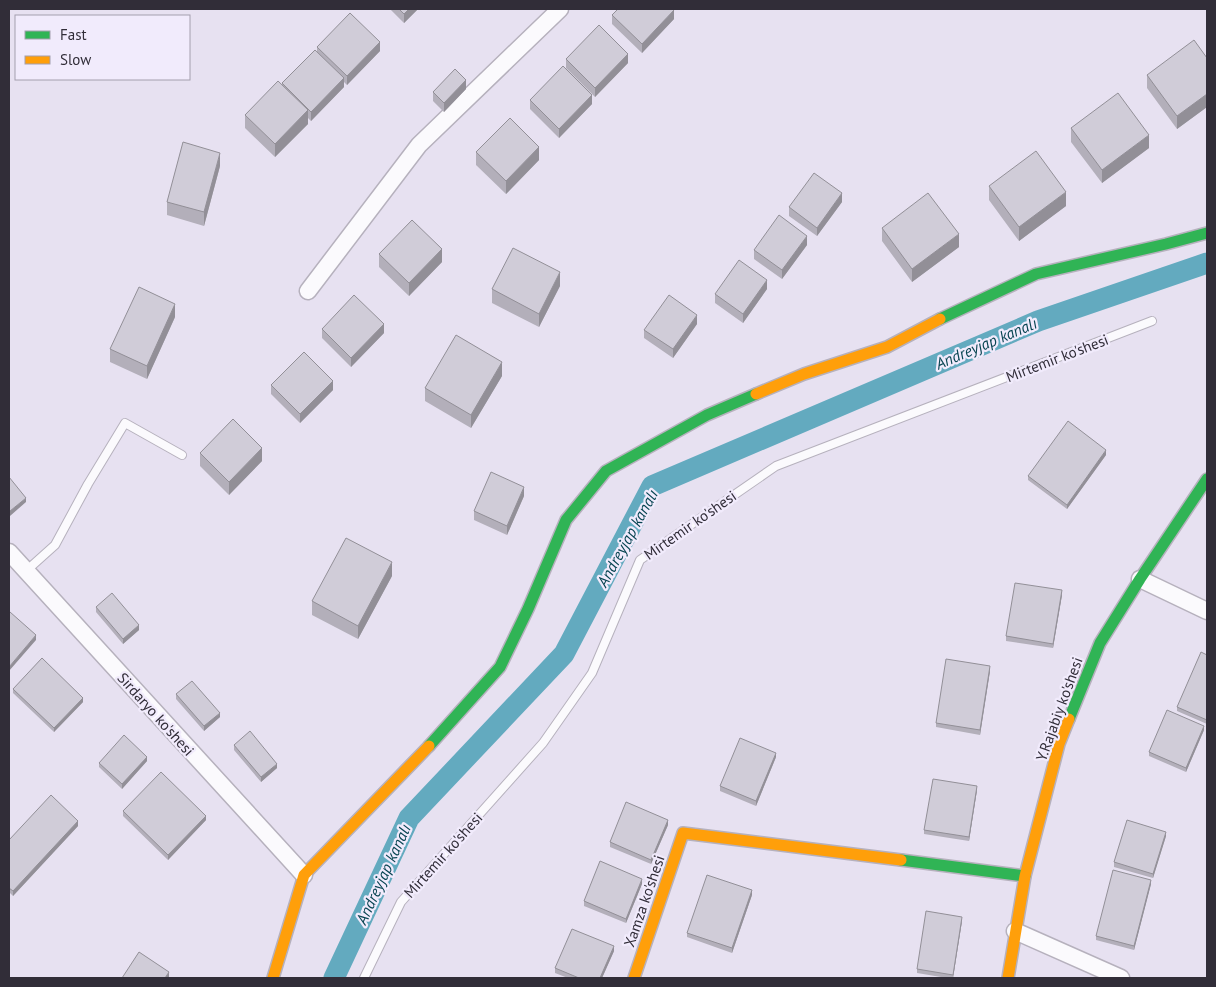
<svg xmlns="http://www.w3.org/2000/svg" width="1216" height="987" font-family="'PT Sans',sans-serif">
	<style>
		.lines { fill: none; stroke-linecap: round; stroke-linejoin: round }
		.canal { stroke: #63aabf; stroke-width: 21 }
		.lane-casing { stroke: #b6b1bd; stroke-width: 10 }
		.street-casing { stroke: #b6b1bd; stroke-width: 19 }
		.fast-casing { stroke: #b6b1bd; stroke-width: 14 }
		.slow-casing { stroke: #b6b1bd; stroke-width: 14 }
		.lane { stroke: #fbfafd; stroke-width: 8 }
		.street { stroke: #fbfafd; stroke-width: 16 }
		.fast { stroke: #30b455; stroke-width: 11 }
		.slow { stroke: #ff9f0a; stroke-width: 11 }
		.wall { fill: #b3afba }
		.shaded-wall { fill: #928f97 }
		.building { fill: #d0ccd8; stroke: #928f97 }
		.labels { text-anchor: middle; dominant-baseline: central; stroke-width: 4.5; stroke-linejoin: round; paint-order: stroke }
		.street-label { font-size: 15px; fill: #312d38; stroke: #f1ebfc }
		.water-label { font-size: 16px; font-style: italic; fill: #084552; stroke: #f1ebfc }
	</style>
	<rect width="100%" height="100%" fill="#e7e1f1"/>
	<g class="lines">
		<path class="canal" d="M334,978L409,818L564,654L652,486L1038,321L1207,263"/>
		<defs>
			<path id="lane" d="M26,571L55,545L88,484L125,423L182,455
				M364,978L401,902L543,743L592,673L640,560L776,466L1152,321"/>
			<path id="street" d="M308,291L419,145L560,9
				M9,552L304,875
				M1140,579L1207,611
				M1015,931L1121,978"/>
			<path id="fast" d="M940,319L1036,274L1166,244L1207,233
				M1069,719L1100,643L1140,579L1207,479
				M429,746L500,667L528,609L566,520L606,471L707,415L756,394
				M901,860L1025,876"/>
			<path id="slow" d="M756,394L804,374L887,347L940,319
				M273,978L304,875L429,746
				M634,978L683,833L901,860
				M1008,978L1025,876L1059,744L1069,719"/>
		</defs>
		<use href="#lane" class="lane-casing"/>
		<use href="#street" class="street-casing"/>
		<use href="#fast" class="fast-casing"/>
		<use href="#slow" class="slow-casing"/>
		<use href="#lane" class="lane"/>
		<use href="#street" class="street"/>
		<use href="#fast" class="fast"/>
		<use href="#slow" class="slow"/>
	</g>
	<path class="wall" d="M390,9H418L404,23Z
		M612,15L674,19L642,53L612,24Z
		M317,47L380,51L347,85L344,82V87L311,121L308,118V124L275,157L245,128V115L282,85V83L317,52Z
		M1207,58V107L1177,129L1147,88V75Z
		M566,59L628,63L595,97L566,68Z
		M466,89L444,112L433,101V92Z
		M530,100L592,104L559,138L530,109Z
		M1071,128L1149,148L1102,183L1071,142Z
		M476,152L539,160L506,194L476,165Z
		M220,166L204,226L167,215V202Z
		M989,186L1066,206L1019,241L989,200Z
		M842,202L817,236L789,216V207Z
		M882,228L959,247L912,282L882,241Z
		M807,245L782,279L754,259V250Z
		M379,254L442,262L409,296L379,267Z
		M560,286L539,327L492,303V289Z
		M767,289L743,323L715,303V294Z
		M175,317L147,379L110,362V349Z
		M697,324L673,358L644,338V330Z
		M322,329L384,333L351,367L322,338Z
		M502,376L471,428L425,401V388Z
		M271,385L333,390L300,423L271,394Z
		M200,453L262,461L229,495L200,466Z
		M1106,455L1067,509L1028,480V476Z
		M524,496L507,535L474,520V511Z
		M392,576L358,639L312,615V601Z
		M1062,595L1053,648L1006,641V636Z
		M96,607L139,630L123,644L96,612Z
		M1207,655V724L1177,711V707Z
		M990,671L980,735L936,727V723Z
		M13,689L83,702L54,732L13,693Z
		M176,694L220,717L204,731L176,699Z
		M1204,730L1186,772L1149,756V752Z
		M234,745L277,768L261,782L234,750Z
		M776,757L756,806L720,791V786Z
		M147,761L122,789L99,767V763Z
		M977,790L969,841L924,834V830Z
		M123,811L206,820L168,860L123,816Z
		M668,825L651,864L610,847V842Z
		M78,826L13,896L9,892V840Z
		M1166,836L1153,878L1114,867V862Z
		M642,884L626,923L584,906V901Z
		M1151,884L1134,950L1096,940V936Z
		M752,895L732,953L687,937V933Z
		M962,921L953,978H947L917,973V969Z
		M614,951L602,978H568L555,973V968Z"/>
	<path class="shaded-wall" d="M409,9H418L404,23V14Z
		M674,10V19L642,53V44Z
		M380,42V51L347,85V76Z
		M628,54V63L595,97V88Z
		M344,78V87L311,121V112Z
		M466,80V89L444,112V103Z
		M1207,94V107L1177,129V116Z
		M592,95V104L559,138V129Z
		M308,110V124L275,157V144Z
		M1149,135V148L1102,183V170Z
		M539,147V160L506,194V181Z
		M220,153V166L204,226V212Z
		M1066,192V206L1019,241V227Z
		M842,193V202L817,236V228Z
		M959,234V247L912,282V269Z
		M807,236V245L782,279V270Z
		M442,249V262L409,296V283Z
		M560,272V286L539,327V314Z
		M767,280V289L743,323V314Z
		M175,304V317L147,379V366Z
		M697,315V324L673,358V349Z
		M384,324V333L351,367V358Z
		M502,362V376L471,428V415Z
		M333,381V390L300,423V414Z
		M262,448V461L229,495V482Z
		M1106,450V455L1067,509V505Z
		M524,487V496L507,535V526Z
		M26,498V502L10,516V511Z
		M392,562V576L358,639V626Z
		M1062,590V595L1053,648V644Z
		M139,625V630L123,644V639Z
		M36,635V640L9,671V667Z
		M990,666V671L980,735V730Z
		M83,698V702L54,732V728Z
		M220,713V717L204,731V726Z
		M1204,726V730L1186,772V768Z
		M776,753V757L756,806V801Z
		M147,757V761L122,789V784Z
		M277,764V768L261,782V777Z
		M977,786V790L969,841V837Z
		M206,816V820L168,860V855Z
		M668,820V825L651,864V860Z
		M78,821V826L13,896V891Z
		M1166,832V836L1153,878V874Z
		M642,879V884L626,923V919Z
		M1151,880V884L1134,950V946Z
		M752,890V895L732,953V948Z
		M962,917V921L953,978V975Z
		M614,946V951L602,978H600Z
		M169,972V978H165Z"/>
	<path class="building" d="M399,9H409L404,14Z
		M618,9H673L674,10L642,44L612,15Z
		M350,13L380,42L347,76L317,47Z
		M599,25L628,54L595,88L566,59Z
		M1194,40L1207,58V94L1177,116L1147,75Z
		M315,50L344,78L311,112L282,83Z
		M563,66L592,95L559,129L530,100Z
		M455,69L466,80L444,103L433,92Z
		M278,81L308,110L275,144L245,115Z
		M1118,93L1149,135L1102,170L1071,128Z
		M510,118L539,147L506,181L476,152Z
		M183,142L220,153L204,212L167,202Z
		M1036,151L1066,192L1019,227L989,186Z
		M814,173L842,193L817,228L789,207Z
		M928,193L959,234L912,269L882,228Z
		M779,215L807,236L782,270L754,250Z
		M412,220L442,249L409,283L379,254Z
		M513,248L560,272L539,314L492,289Z
		M739,260L767,280L743,314L715,294Z
		M139,287L175,304L147,366L110,349Z
		M354,295L384,324L351,358L322,329Z
		M669,295L697,315L673,349L644,330Z
		M456,335L502,362L471,415L425,388Z
		M304,352L333,381L300,414L271,385Z
		M233,419L262,448L229,482L200,453Z
		M1068,421L1106,450L1067,505L1028,476Z
		M491,472L524,487L507,526L474,511Z
		M9,477L26,498L10,511L9,510Z
		M346,538L392,562L358,626L312,601Z
		M1015,583L1062,590L1053,644L1006,636Z
		M112,593L139,625L123,639L96,607Z
		M10,612L36,635L9,667V613Z
		M1201,652L1207,655V720L1177,707Z
		M42,658L83,698L54,728L13,689Z
		M946,659L990,666L980,730L936,723Z
		M192,681L220,713L204,726L176,694Z
		M1167,710L1204,726L1186,768L1149,752Z
		M250,731L277,764L261,777L234,745Z
		M124,735L147,757L122,784L99,763Z
		M740,738L776,753L756,801L720,786Z
		M161,772L206,816L168,855L123,811Z
		M933,779L977,786L969,837L924,830Z
		M51,795L78,821L13,891L9,888V840Z
		M626,802L668,820L651,860L610,842Z
		M1127,820L1166,832L1153,874L1114,862Z
		M600,861L642,879L626,919L584,901Z
		M1113,870L1151,880L1134,946L1096,936Z
		M707,875L752,890L732,948L687,933Z
		M926,911L962,917L953,975L917,969Z
		M572,929L614,946L600,978H579L555,968Z
		M139,952L169,972L165,978H122Z"/>
	<g class="labels">
		<g class="street-label">
			<text transform="translate(1057 358) rotate(-21)">Mirtemir ko'shesi</text>
			<text transform="translate(690 525) rotate(-35)">Mirtemir ko'shesi</text>
			<text transform="translate(1059 709) rotate(-70)">Y.Rajabiy ko'shesi</text>
			<text transform="translate(156 714) rotate(48)">Sirdaryo ko'shesi</text>
			<text transform="translate(443 855) rotate(-48)">Mirtemir ko'shesi</text>
			<text transform="translate(644 901) rotate(-71)">Xamza ko'shesi</text>
		</g>
		<g class="water-label">
			<text transform="translate(986 343) rotate(-23)">Andreyjap kanalı</text>
			<text transform="translate(627 538) rotate(-61)">Andreyjap kanalı</text>
			<text transform="translate(383 874) rotate(-65)">Andreyjap kanalı</text>
		</g>
	</g>
	<rect width="1216" height="987" fill="none" stroke="#312d38" stroke-width="20"/>
	<rect x="15" y="15" width="175" height="65" fill="#f1ebfc" stroke="#a49fae"/>
	<rect x="25" y="31" width="25" height="8" fill="#30b455" stroke="#a49fae"/>
	<text x="60" y="40" font-size="15" fill="#312d38">Fast</text>
	<rect x="25" y="56" width="25" height="8" fill="#ff9f0a" stroke="#a49fae"/>
	<text x="60" y="65" font-size="15" fill="#312d38">Slow</text>
</svg>
